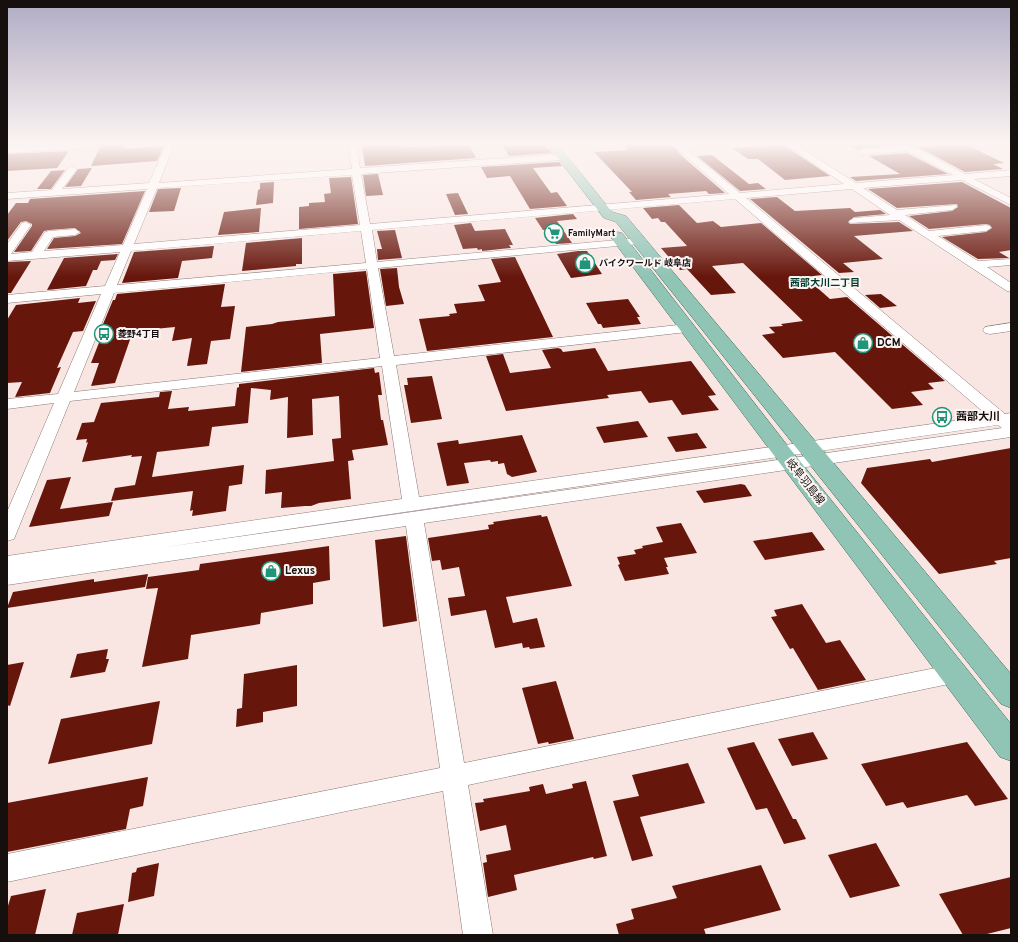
<svg xmlns="http://www.w3.org/2000/svg" width="1018" height="942" font-family="Overpass,'Noto Sans JP',sans-serif">
	<style>
		.building { fill: #67160c }
		.lines { fill: none; stroke-linecap: round; stroke-linejoin: round }
		.minor-casing { stroke: #887875; stroke-width: 1 }
		.major-casing { stroke: #356b5b; stroke-width: 1 }
		.minor { fill: #fff; fill-rule: evenodd }
		.major { fill: #90c4b5; fill-rule: evenodd }
		.labels { text-anchor: middle; dominant-baseline: central; stroke-width: 4; stroke-linejoin: round; paint-order: stroke }
		.far-poi-label { font-size: 9px; font-weight: bold; fill: #150f0e; stroke: #fef6f5; text-anchor: start }
		.far-neighbourhood-label { font-size: 10px; font-weight: bold; fill: #013b2e; stroke: #fef6f5 }
		.poi-label { font-size: 11px; font-weight: bold; fill: #150f0e; stroke: #fef6f5; text-anchor: start }
		.street-label { font-size: 11px; fill: #150f0e; stroke: #fef6f5 }
	</style>
	<rect width="100%" height="100%" fill="#f9e6e3"/>
	<path class="building" d="M101,145H125L123,149L164,146L157,161L91,166Z
		M362,145H381L382,146L401,145L402,147L469,145L476,158L365,166Z
		M502,145H545L552,153L509,156Z
		M625,145H672L683,157L725,193L709,194L706,191L668,194L671,197L636,200L629,192H632L594,152L628,150L625,147L627,146Z
		M785,145V146L830,176L785,180L758,159H748L732,148Z
		M850,145H893L862,148L858,150Z
		M948,145H967L1004,163L993,164L1003,169L965,172L918,147Z
		M69,151L57,168L7,171V154Z
		M907,153L948,174L856,181L850,177L900,174L869,156Z
		M712,155L749,184L758,183L766,189L740,191L697,156Z
		M559,162L562,166L533,168L551,193L557,192L567,206L530,209L510,176L487,178L481,167Z
		M92,168L81,186L65,187L78,169Z
		M65,170L51,189H37L51,171Z
		M378,174L383,195L366,196L363,175Z
		M351,177L358,224L299,229V207L309,206V203L325,202L324,194L331,193L329,178Z
		M274,182L273,203L256,205L258,190L260,189V183Z
		M962,182L1011,208V250L999,252L1009,258L978,259L942,237L986,232L992,228L990,225L986,224L929,229L909,216L952,211L958,207L957,204L897,208L868,189Z
		M181,188L174,211L149,212L158,189Z
		M145,191L122,244L47,249L54,238L75,236L81,233L75,228L49,230L44,231L31,251L14,252L32,226V224L26,221L21,222L7,241V215L16,203H28L30,199Z
		M458,193L468,214L455,215L446,194Z
		M777,197L795,211L850,208L855,212L880,210L886,214L854,217L848,222L850,224L899,222L913,231L854,236L883,259L843,263L854,272L839,273L750,199Z
		M679,205L697,223L713,221L721,227L761,223L822,275L805,277L830,299L847,297L945,381L928,383L934,389L911,392L923,405L892,409L835,352L783,358L762,335L775,333L769,327L783,326L781,324L803,321L743,263L712,266L736,293L711,295L687,269L680,270L661,248L687,246L665,222H661L658,218L652,219L643,208Z
		M261,208L259,232L218,235L224,212Z
		M573,214L577,219L557,221L572,243L556,244L547,230H543L535,218Z
		M471,223L475,231L505,229L513,245H509L511,248L482,251V249L478,250L477,248L463,249L454,225Z
		M395,230L402,258L378,260L377,249H382L377,231Z
		M302,238V264H296V266L242,271L246,243Z
		M214,246L212,258L182,261L178,278L122,283L134,252Z
		M578,251H587L602,274L571,278L557,254Z
		M118,254L115,260L101,261L97,270H93L86,286L47,290L64,258Z
		M515,257L553,337L427,351L419,319L450,316L449,314L457,313L454,304L485,301L478,285L501,282L491,259Z
		M31,261L11,293H7V262Z
		M397,268L399,287L404,304L386,306L380,269Z
		M366,271L374,328L320,334L322,363L241,372L246,327L272,324L278,322L335,316L333,274Z
		M225,284L221,307L235,306L230,339L211,341L207,364L187,366L192,338L172,341L175,327L133,331L115,383L91,386L99,363H91L102,335H100L101,329L113,300H115L117,294Z
		M881,294L897,306L880,308L865,295Z
		M80,298L78,303L96,301L83,331L73,332L57,368L61,367L50,393L15,397L22,382L7,383V320L16,305Z
		M628,299L640,317H637L641,324L603,328L601,324H598L586,303Z
		M558,348L561,349L563,352L595,348L608,371L691,361L716,395L708,396L719,410L682,415L672,400L649,403L641,391L607,395L609,398L506,411L486,356L503,354L510,373L551,368L542,350Z
		M374,368L375,373L379,372L382,395H378L381,420H383L388,445L352,450L354,460L348,461L351,499L319,503L311,506H305L281,508L282,492L265,494L266,470L334,461L332,439L341,438L339,396L312,399L313,435L287,438L288,397L270,400L271,390L251,388L248,423L212,427L209,446L157,452L152,477L244,465L242,484L229,486L226,511L192,516L193,510L190,511L193,491L111,501L115,488L135,485L142,456L131,457L132,455L82,462L88,442L86,443L87,439L76,440L82,423L94,422L101,403L159,397L160,392L172,391L168,409L189,407L188,411L235,406L237,388L239,387V384Z
		M432,376L442,419L411,423L404,385H408L407,378Z
		M638,421L648,437L604,443L596,427Z
		M697,433L707,448L676,452L667,437Z
		M522,435L537,472L512,477L507,474L504,463L498,464V461L491,462L490,460L464,463L469,483L447,486L437,443L458,440L459,444Z
		M1011,448V558L994,561L997,564L939,574L861,483L867,468L930,459L932,462Z
		M71,477L60,509L113,502L109,516L29,527L47,480Z
		M741,484L745,485L752,496L704,503L696,491Z
		M541,515L542,517L547,516L572,586L506,597L513,623L537,618L545,647L530,649L529,647L523,648L522,643L495,648L486,610L451,616L448,598L465,596L459,567L442,570L440,560L432,561L428,538L489,529L488,525L494,524L493,522Z
		M681,523L697,553L664,558L668,567H666L669,574L625,581L618,565L620,564L617,557L636,554L634,550L643,548L642,546L663,542L656,527Z
		M812,532L825,550L765,560L753,541Z
		M406,536L417,621L383,627L375,540Z
		M329,546L330,580L313,583V604L261,613L260,624L191,635L188,659L142,667L158,588L146,589L148,577L199,570L200,564Z
		M148,574L145,587L7,608L13,592L94,579V582Z
		M802,604L826,643L840,640L866,680L818,690L793,648L790,649L771,617L777,616L774,610Z
		M108,649L106,659H109L105,672L70,678L77,654Z
		M24,662L10,706L7,705V665Z
		M297,665V706L263,712V722L236,727L237,709L242,708L244,674Z
		M556,681L574,739L549,744L548,742L538,744L522,688Z
		M160,701L152,744L48,764L61,719Z
		M813,732L828,759L792,766L778,739Z
		M754,742L793,819H796L806,839L784,844L767,808L756,810L727,748Z
		M967,742L1008,799L975,806L967,795L907,808L903,802L886,806L861,764Z
		M688,763L705,803L640,817L653,856L632,861L613,801L639,796L632,775Z
		M148,777L143,806L130,809L126,829L7,852V803Z
		M586,781L607,856L594,859L593,857L514,875L517,890L488,897L483,863L487,862L486,855L511,850L506,825L480,831L475,803L484,802L483,799L530,791L529,787L543,784L546,794L573,788L572,784Z
		M876,843L900,886L850,898L828,855Z
		M159,863L154,896L128,902L132,873L136,872L137,868Z
		M761,865L781,910L704,929L706,935H619L616,924L634,919L631,909L677,898L672,886Z
		M1011,877V928L983,935H963L939,894Z
		M46,889L35,935H7V909L11,896Z
		M124,904L118,935H72L77,913Z"/>
	<g class="lines">
		<defs>
			<path id="minor" d="M48,145H97L93,148L7,153V147Z
				M166,145H174L159,183L352,169L348,145H356L360,168L563,154L567,157L563,160L361,174L370,224L729,194L673,145H682L740,193L844,184L786,145H796L856,183L953,175L907,151L862,155L858,152L862,149L900,146L899,145L913,146L965,174L1011,170V176L974,179L1011,198V205L962,180L863,188L897,210L956,205L957,207L952,210L905,215L929,231L986,225L990,226L991,228L986,231L938,236L978,261L1011,259V265L987,267L1011,283V292L1007,291L899,220L850,223L849,221L854,218L890,215L852,189L746,198L1005,414L1011,413V437L424,523L464,763L955,664L963,667L966,674L963,681L468,785L493,935H463L443,791L7,882V854L440,768L406,526L7,585V556L402,499L382,366L70,401L16,534L14,539L7,541V512L54,403L7,409V399L58,394L101,294L7,303V295L105,286L120,252L7,261V244L22,223L26,222L31,225L11,254L32,252L45,232L49,231L75,229L80,232L75,235L53,237L44,251L123,245L147,189L7,199V193L52,190L69,167L72,166L77,169L62,189L149,183ZM352,175L360,225L134,244L157,188ZM735,199L988,416L419,497L396,365L687,332L692,331L694,328L692,325L687,324L394,356L378,268L639,244L644,241L639,238L377,262L372,230ZM361,231L366,263L117,285L131,251ZM367,269L380,358L74,392L114,293ZM998,425L1002,428L159,548Z
				M1011,323V331L990,334L985,333L983,330L985,327Z"/>
			<path id="major" d="M548,145H558L612,212L626,216L1011,674V708L1001,704L616,222L604,218Z
				M617,232L622,233L787,445L1011,724V761L1000,757L612,239L610,236L612,233Z"/>
		</defs>
		<use href="#minor" class="minor-casing"/>
		<use href="#major" class="major-casing"/>
		<use href="#minor" class="minor"/>
		<use href="#major" class="major"/>
	</g>
	<linearGradient id="sky" x2="0" y2="1"><stop stop-color="#afabc3"/><stop offset="0.52" stop-color="#fcf4f2"/><stop offset="1" stop-color="#fcf4f2" stop-opacity="0"/></linearGradient>
	<rect width="1018" height="277" fill="url(#sky)"/>
	<defs>
		<symbol id="supermarket-ring" viewBox="-11 -11 22 22"><circle r="9.5" fill="#fef6f5" stroke="#1f9579" stroke-width="1.5"/><path d="M-6-5.5h2.5l.6 2H6L4.5 2H-2.5L-4.4-4H-6ZM-1.5 3.2a1.3 1.3 0 1 0 .1 0ZM3 3.2a1.3 1.3 0 1 0 .1 0Z" fill="#1f9579"/></symbol>
		<symbol id="shop-ring" viewBox="-11 -11 22 22"><circle r="9.5" fill="#fef6f5" stroke="#1f9579" stroke-width="1.5"/><path d="M-5-2.5h2.3a2.7 3.5 0 0 1 5.4 0H5L5.5 6h-11ZM-1.5-2.5h3a1.5 2.3 0 0 0-3 0Z" fill="#1f9579"/></symbol>
		<symbol id="bus-ring" viewBox="-11 -11 22 22"><circle r="9.5" fill="#fef6f5" stroke="#1f9579" stroke-width="1.5"/><path d="M-5-6H5V4H4V6H2V4H-2V6H-4V4H-5ZM-3.5-4V0h7V-4ZM-3.5 1.2v1.5H-2V1.2ZM2 1.2v1.5H3.5V1.2Z" fill="#1f9579"/></symbol>
	</defs>
	<g fill-rule="evenodd">
		<use href="#supermarket-ring" x="543" y="222" width="22" height="22"/>
		<use href="#shop-ring" x="574" y="252" width="22" height="22"/>
		<use href="#bus-ring" x="93" y="323" width="22" height="22"/>
		<use href="#shop-ring" x="852" y="332" width="22" height="22"/>
		<use href="#bus-ring" x="931" y="406" width="22" height="22"/>
		<use href="#shop-ring" x="260" y="560" width="22" height="22"/>
	</g>
	<g class="labels">
		<g class="far-poi-label">
			<text x="568" y="233">FamilyMart</text>
			<text x="599" y="263">バイクワールド 岐阜店</text>
			<text x="118" y="334">菱野4丁目</text>
		</g>
		<g class="far-neighbourhood-label">
			<text x="825" y="283">茜部大川二丁目</text>
		</g>
		<g class="poi-label">
			<text x="877" y="343">DCM</text>
			<text x="956" y="417">茜部大川</text>
			<text x="285" y="571">Lexus</text>
		</g>
		<g class="street-label">
			<text transform="translate(805 482) rotate(52)">岐阜羽島線</text>
		</g>
	</g>
	<rect width="1018" height="942" fill="none" stroke="#150f0e" stroke-width="16"/>
</svg>
